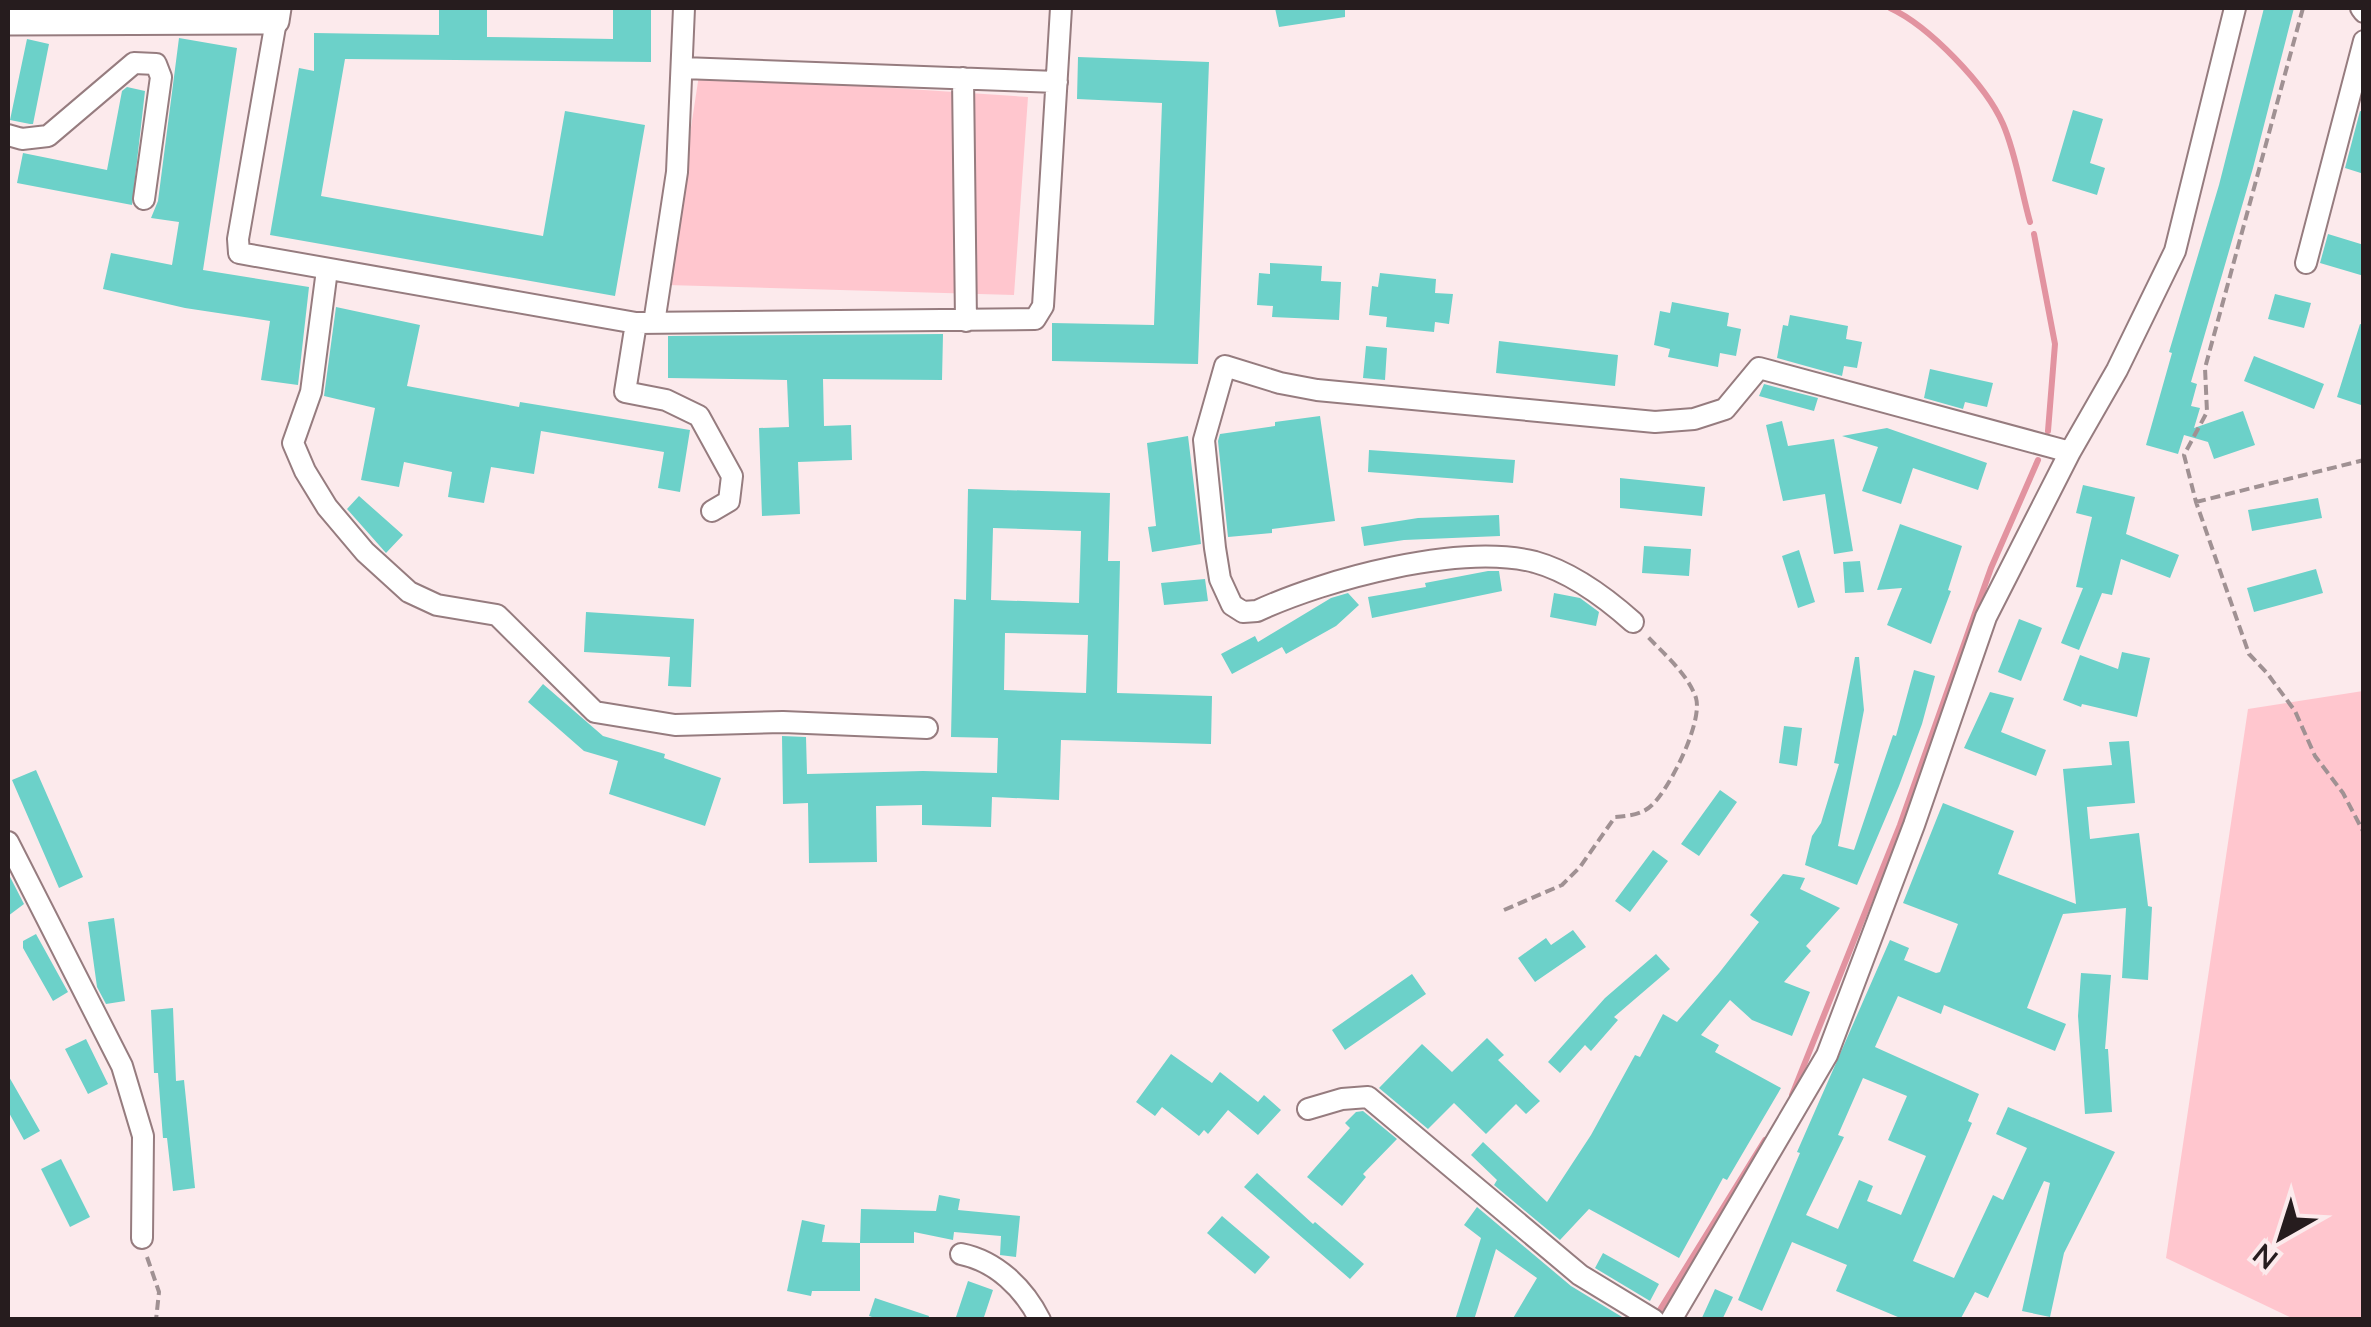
<svg xmlns="http://www.w3.org/2000/svg" width="2371" height="1327" font-family="Lato,sans-serif">
	<style>
		.green { fill: #ffc6ce }
		.lines { fill: none; stroke-linecap: round; stroke-linejoin: round }
		.stream { stroke: #e293a0; stroke-width: 6 }
		.building { fill: #6cd1c9; fill-rule: evenodd }
		.minor-casing { stroke: #967c7f; stroke-width: 24 }
		.tertiary-casing { stroke: #967c7f; stroke-width: 29 }
		.path { stroke: #a09193; stroke-width: 4; stroke-dasharray: 10 5; stroke-linecap: butt }
		.minor { stroke: #fff; stroke-width: 20 }
		.tertiary { stroke: #fff; stroke-width: 25 }
	</style>
	<rect width="100%" height="100%" fill="#fceaec"/>
	<path class="green" d="M699,75L1028,97L1014,295L667,285Z
		M2363,691V1319H2294L2166,1258L2248,709Z"/>
	<g class="lines">
		<path class="stream" d="M1890,8C1929,26 1986,85 2003,124C2016,154 2021,190 2030,222
			M2034,234L2055,344L2048,431
			M1792,1095L1900,825L1991,568L2038,460
			M1658,1313L1765,1140"/>
	</g>
	<path class="building" d="M439,8H487V37L613,39V8H651V62L345,59L321,196L543,236L565,111L645,125L615,296L270,235L299,68L314,71V33L439,35Z
		M1275,8H1345V17L1279,27Z
		M2264,8H2294L2253,168L2191,382L2197,384L2191,406L2200,408L2194,428L2243,411L2255,445L2214,459L2208,442L2184,435L2178,454L2146,445L2172,353L2169,352L2219,185Z
		M179,38L237,48L203,270L309,287L298,385L261,380L270,321L185,308L103,289L111,253L172,265L179,222L151,218L158,201Z
		M27,39L49,44L33,124H30L10,120Z
		M1078,57L1209,62L1198,364L1052,361V323L1154,325L1162,103L1077,99Z
		M127,87L145,91L132,205L17,183L23,153L107,170L122,91Z
		M2073,110L2103,119L2090,163L2105,168L2097,195L2052,181Z
		M2360,111L2364,112V174L2345,168Z
		M2328,234L2364,245V276L2320,263Z
		M1270,263L1322,266L1321,281L1341,282L1339,320L1272,317L1273,306L1257,305L1259,273L1270,274Z
		M1380,273L1436,279L1435,293L1453,294L1449,324L1435,322L1434,332L1386,327L1387,317L1369,315L1372,286L1378,287Z
		M2275,294L2311,303L2304,328L2268,319Z
		M1672,302L1729,313L1727,326L1741,329L1736,356L1720,353L1718,367L1668,357L1670,349L1654,345L1660,311L1670,313Z
		M336,307L420,325L407,386L519,407L520,402L690,430L680,492L658,488L664,452L541,431L534,474L491,467L484,503L448,497L452,472L404,462L399,487L361,480L375,408L324,396Z
		M1790,315L1848,326L1846,339L1862,342L1857,368L1844,366L1842,376L1777,358L1783,325L1788,326Z
		M2360,324L2364,325V406L2337,397Z
		M943,334L942,380L823,379L824,426L851,425L852,460L798,462L800,514L762,516L759,428L789,427L787,380L668,378V336Z
		M1499,341L1618,355L1615,386L1496,373Z
		M1366,346L1387,348L1385,380L1363,378Z
		M2254,356L2324,384L2314,409L2244,381Z
		M1930,369L1993,383L1987,407L1965,402L1963,409L1924,398Z
		M1764,384L1818,398L1814,411L1759,396Z
		M1320,416L1335,521L1272,529V533L1228,537L1218,441L1220,434L1275,426V422Z
		M1782,421L1788,446L1834,439L1853,551L1834,554L1825,494L1783,501L1766,425Z
		M1887,428L1987,463L1978,490L1913,468L1901,504L1862,491L1878,447L1842,436Z
		M1188,436L1201,544L1152,552L1148,527L1156,526L1147,443Z
		M1369,450L1515,460L1513,483L1368,472Z
		M1620,478L1705,487L1702,516L1620,508Z
		M2083,485L2135,497L2126,534L2179,555L2170,578L2121,559L2112,595L2102,593L2079,650L2061,643L2083,588L2076,587L2092,517L2076,513Z
		M968,489L1110,493L1108,561H1120L1117,693L1212,696L1211,744L1061,740L1059,800L992,797L991,827L922,825V805L876,806L877,862L809,863L808,803L783,804L782,736L806,737L807,774L923,771L997,773L998,738L951,737L954,599L966,600ZM993,528L1081,531L1079,603L991,600ZM1005,633L1088,635L1086,693L1004,690Z
		M359,496L403,535L386,553L347,509Z
		M2318,498L2322,518L2252,531L2248,510Z
		M1499,515L1500,536L1404,540L1364,546L1361,527L1418,518Z
		M1900,524L1962,546L1948,590L1951,591L1931,644L1887,625L1902,588L1877,590Z
		M1644,546L1691,549L1689,576L1642,573Z
		M1799,550L1815,602L1798,608L1782,556Z
		M1860,561L1864,592L1845,593L1843,562Z
		M2316,569L2323,593L2254,612L2247,588Z
		M1488,571H1499L1502,591L1372,618L1368,597L1426,587L1425,583Z
		M1205,579L1208,601L1164,605L1161,583Z
		M1348,593L1359,605L1336,626L1286,654L1282,647L1232,674L1221,654L1255,636L1258,642L1331,598Z
		M1554,593L1580,598L1599,612L1596,626L1550,617Z
		M586,612L694,619L691,687L668,686L670,657L584,652Z
		M2019,619L2042,628L2021,681L1998,672Z
		M2122,652L2150,658L2137,717L2082,704L2081,707L2063,700L2080,655L2118,669Z
		M1855,657H1859L1864,710L1838,846L1854,850L1893,735L1896,736L1914,670L1935,676L1922,724L1899,786L1857,885L1805,865L1812,836L1821,823L1839,764L1834,763Z
		M543,684L603,736L665,754L664,758L721,778L705,826L609,794L618,761L584,751L528,702Z
		M1990,692L2014,698L2001,732L2046,750L2036,776L1964,748Z
		M1784,726L1802,728L1797,766L1779,763Z
		M2129,741L2135,803L2087,807L2090,839L2139,833L2148,906L2152,907L2148,980L2122,978L2126,908L2063,914L2027,1008L2066,1024L2055,1051L1944,1005L1941,1014L1898,996L1875,1047L1979,1094L1968,1121L1972,1123L1913,1261L1954,1278L1993,1195L2003,1200L2027,1148L1996,1134L2008,1107L2115,1152L2064,1253L2050,1317L2022,1311L2050,1183L2044,1181L1988,1298L1975,1292L1960,1320H1905L1836,1291L1847,1265L1792,1242L1762,1311L1738,1300L1800,1153L1797,1152L1890,940L1909,948L1904,960L1936,973L1940,972L1958,924L1903,903L1943,803L2014,831L1998,874L2076,904L2063,769L2112,765L2109,742ZM1863,1078L1907,1096L1888,1140L1926,1156L1901,1215L1867,1201L1873,1186L1859,1180L1838,1229L1806,1215L1844,1137L1838,1135Z
		M36,770L83,877L59,888L12,780Z
		M1720,790L1737,802L1699,856L1681,844Z
		M1653,850L1668,861L1630,912L1615,901Z
		M8,873L24,904L8,916Z
		M1783,874L1805,878L1800,889L1840,908L1806,946L1811,951L1784,982L1810,992L1792,1036L1752,1020L1730,1000L1701,1035L1719,1045L1715,1052L1781,1088L1727,1180L1723,1178L1679,1258L1589,1209L1560,1240L1494,1185L1497,1180L1471,1155L1483,1142L1547,1202L1591,1135L1635,1055L1640,1057L1663,1014L1677,1022L1719,973L1759,922L1750,915Z
		M114,918L125,1001L106,1004L97,987L88,922Z
		M1573,930L1586,947L1535,982L1518,958L1546,938L1551,945Z
		M36,934L68,992L53,1001L23,948V941Z
		M1656,954L1670,969L1614,1017L1618,1020L1591,1051L1585,1045L1560,1073L1548,1062L1605,998Z
		M2081,973L2111,975L2105,1049H2108L2112,1112L2085,1114L2078,1016Z
		M1412,974L1426,994L1345,1050L1332,1030Z
		M173,1008L176,1081L184,1080L195,1188L173,1191L167,1138H163L158,1073H154L151,1010Z
		M1487,1038L1504,1055L1498,1060L1540,1101L1526,1114L1516,1104L1486,1134L1454,1103L1428,1129L1379,1088L1422,1044L1452,1072Z
		M86,1039L108,1084L88,1094L65,1049Z
		M1171,1054L1212,1083L1220,1072L1258,1102L1264,1095L1281,1110L1258,1135L1228,1110L1208,1134L1204,1130L1199,1136L1162,1107L1155,1116L1136,1102Z
		M8,1075L40,1131L24,1140L8,1111Z
		M1363,1111L1397,1139L1363,1174L1366,1177L1342,1206L1307,1177L1350,1128L1345,1123L1356,1112Z
		M61,1159L90,1217L70,1227L41,1169Z
		M1257,1173L1313,1224L1315,1222L1364,1264L1350,1279L1244,1187Z
		M939,1195L960,1199L958,1210L1020,1216L1016,1257L1000,1255L1001,1236L954,1232L953,1240L914,1232V1243H860L861,1209L936,1211Z
		M1477,1207L1571,1286L1627,1320H1512L1537,1278L1496,1249L1474,1320H1455L1481,1238L1464,1225Z
		M1222,1216L1270,1257L1255,1274L1207,1233Z
		M802,1220L825,1225L822,1242L860,1243V1291H812L811,1296L787,1291Z
		M1603,1253L1659,1284L1650,1301L1595,1268Z
		M968,1281L993,1290L983,1320H955Z
		M1715,1289L1733,1297L1722,1320H1701Z
		M875,1298L929,1316L928,1320H881L869,1316Z"/>
	<g class="lines">
		<defs>
			<path id="minor" d="M2361,8L2364,12
				M276,21L238,239L239,253L636,323L1035,319L1043,306L1061,8
				M683,68L1057,82
				M963,78L966,321
				M8,135L22,139L48,136L134,63L156,64L161,77L144,199
				M2306,263L2364,41
				M327,270L311,392L293,443L305,471L327,507L365,552L409,592L437,605L497,615L595,712L675,725L783,722L927,728
				M636,323L625,392L666,400L699,416L732,476L729,501L712,511
				M654,323L677,172L684,8
				M1633,622C1605,597 1571,572 1535,562C1460,543 1326,579 1257,611L1243,612L1232,605L1220,579L1215,548L1204,440L1225,366L1280,383L1317,390L1655,422L1694,419L1725,409L1759,368L2070,452
				M8,842L122,1066L143,1136L142,1238
				M1308,1109L1342,1099L1368,1097L1580,1275L1654,1320
				M961,1254C996,1261 1024,1288 1040,1320
				M1671,1320L1827,1055L1914,825L1986,617L2070,452L2117,370L2175,251L2235,8"/>
			<path id="tertiary" d="M8,22L276,21L278,8"/>
		</defs>
		<use href="#minor" class="minor-casing"/>
		<use href="#tertiary" class="tertiary-casing"/>
		<path class="path" d="M2303,8L2205,368L2207,412L2184,455L2196,502L2249,654L2267,673L2295,711L2315,756L2343,793L2364,833
			M2196,502L2364,460
			M1504,910L1562,885L1580,867L1615,817C1628,816 1642,815 1652,805C1670,788 1703,722 1696,698C1688,674 1663,653 1647,636
			M147,1257L159,1292L156,1320"/>
		<use href="#minor" class="minor"/>
		<use href="#tertiary" class="tertiary"/>
	</g>
	<rect width="2371" height="1327" fill="none" stroke="#261c1e" stroke-width="20"/>
	<g transform="translate(2281 1237) rotate(219)" stroke="#fceaec" stroke-width="8" paint-order="stroke">
	<path d="M0-8L18 38L0 25L-18 38Z" fill="#261c1e"/>
	<text y="-15" font-size="28" font-weight="bold" text-anchor="middle" fill="#261c1e">N</text>
	</g>
</svg>
